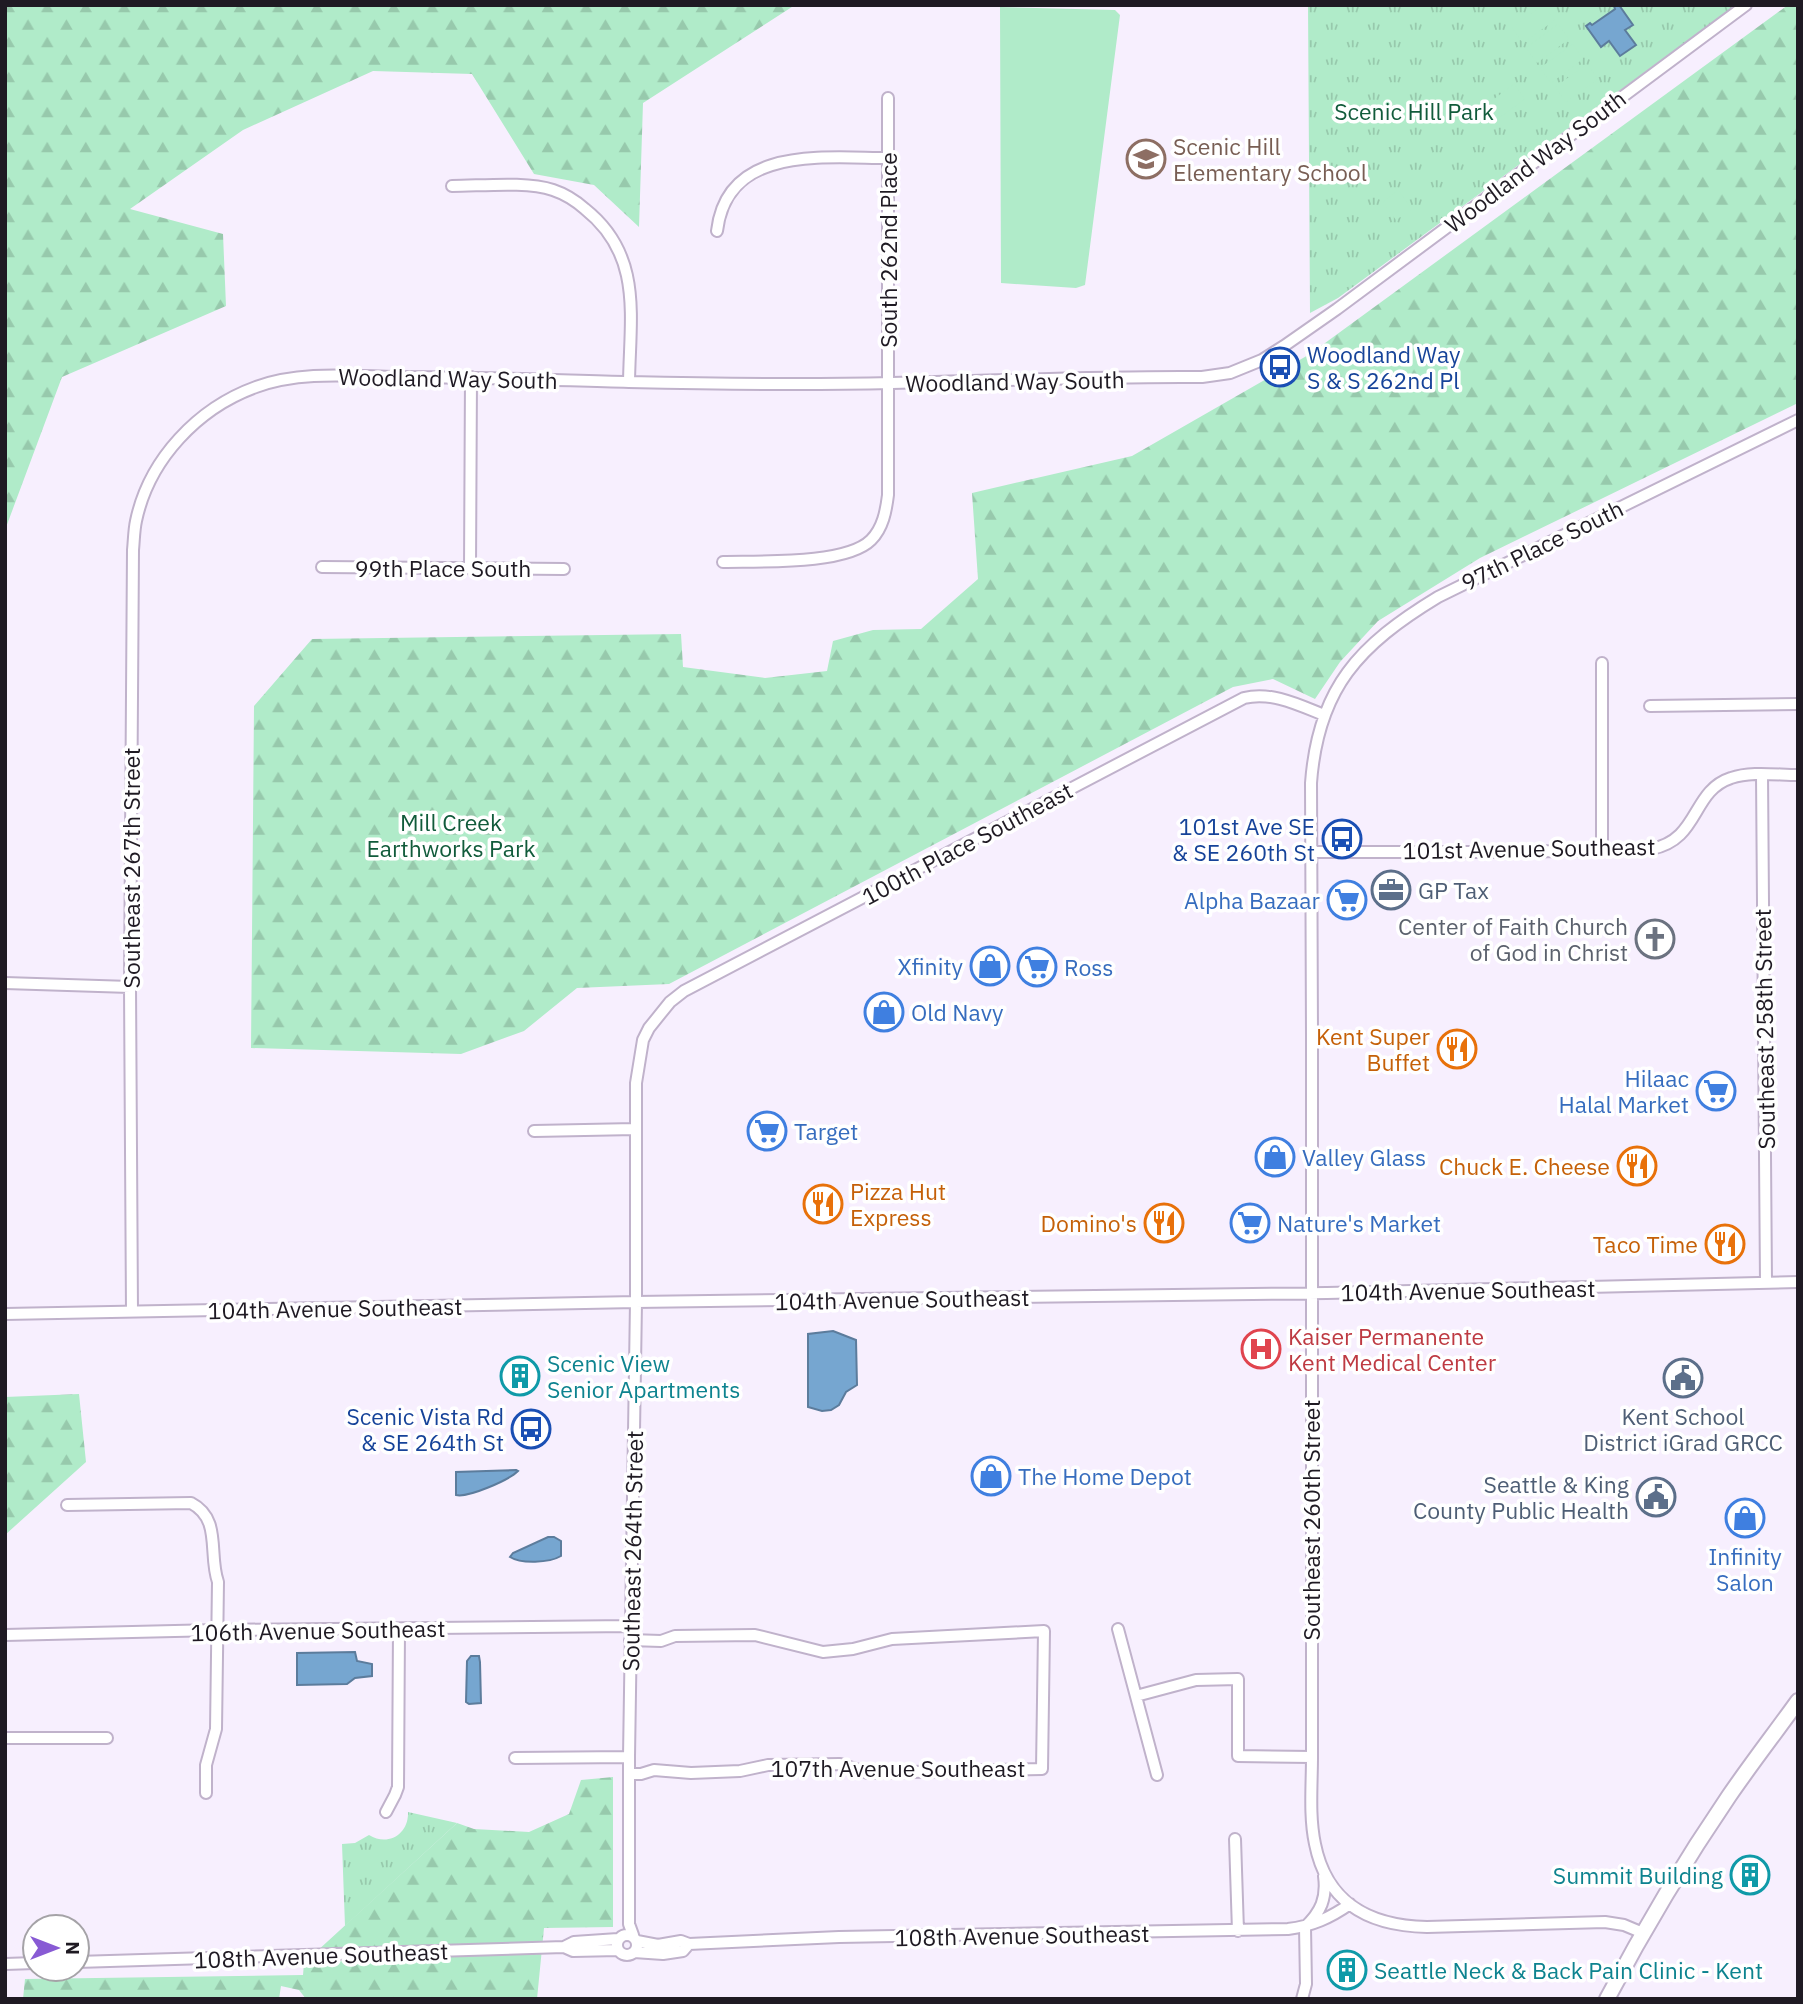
<svg xmlns="http://www.w3.org/2000/svg" width="1803" height="2004" font-family="'IBM Plex Sans',sans-serif">
	<style>
		.grass { fill: url(#grass-tufts) }
		.forest { fill: url(#forest-firs) }
		.pitch { fill: #b0ebc9 }
		.water { fill: #76a6d0; stroke: #5c7c9c; stroke-width: 2 }
		.lines { fill: none; stroke-linecap: round; stroke-linejoin: round }
		.minor-casing { stroke: #c0b2cb; stroke-width: 14 }
		.major-casing { stroke: #c0b2cb; stroke-width: 18 }
		.minor { stroke: #fff; stroke-width: 10 }
		.major { stroke: #fff; stroke-width: 14 }
		.labels { text-anchor: middle; dominant-baseline: central; stroke-width: 7; stroke-linejoin: round; paint-order: stroke }
		.park-label { font-size: 23px; fill: #115b3b; stroke: #fff }
		.education-label { font-size: 23px; fill: #785e54; stroke: #fff; text-anchor: start }
		.street-label { font-size: 23px; fill: #1f1a23; stroke: #fff }
		.transit-label { font-size: 23px; fill: #164399; stroke: #fff; text-anchor: end }
		.service-label { font-size: 23px; fill: #4e5e75; stroke: #fff; text-anchor: start }
		.shop-label { font-size: 23px; fill: #366cbe; stroke: #fff; text-anchor: start }
		.worship-label { font-size: 23px; fill: #5b616d; stroke: #fff; text-anchor: end }
		.food-label { font-size: 23px; fill: #c56008; stroke: #fff; text-anchor: end }
		.health-label { font-size: 23px; fill: #be3a42; stroke: #fff; text-anchor: start }
		.culture-label { font-size: 23px; fill: #0d838f; stroke: #fff; text-anchor: start }
	</style>
	<defs>
		<pattern id="grass-tufts" width="24" height="20" patternUnits="userSpaceOnUse" patternTransform="scale(1.75)"><rect width="24" height="20" fill="#b0ebc9"/><path d="M3 7l-1-3M5 7V3M7 7l1-3M15 17l-1-3M17 17v-4M19 17l1-3" fill="none" stroke="#97c9ac"/></pattern>
		<pattern id="forest-firs" width="22" height="20" patternUnits="userSpaceOnUse" patternTransform="scale(1.75)"><rect width="22" height="20" fill="#b0ebc9"/><path d="M5 1l3.5 6h-7zM16 11l3.5 6h-7z" fill="#97c9ac"/></pattern>
	</defs>
	<rect width="100%" height="100%" fill="#f7effe"/>
	<path class="grass" d="M1308,5H1736L1338,298L1310,313Z
		M408,1812L457,1823L345,1926L342,1844L355,1843L369,1835C388,1847 409,1834 408,1812Z"/>
	<path class="forest" d="M5,5H795L643,103L639,227L594,185L534,174L472,74L373,71L243,130L130,209L223,234L226,306L62,377L5,530Z
		M1788,5H1798V403L1480,558L1378,621L1340,662L1315,699L1273,679L1233,687L669,984L577,988L524,1031L461,1054L251,1048L254,706L312,639L681,634L683,667L765,678L827,671L833,641L873,630L921,629L978,579L972,493L1132,456L1310,354Z
		M79,1394L86,1462L5,1535V1397Z
		M613,1777V1927L544,1928L537,1999H306L299,1990L281,1986L279,1999H23L25,1979L303,1975L304,1963L457,1823L474,1829L529,1832L569,1814L581,1780Z"/>
	<path class="pitch" d="M1543,5L1555,20L1523,43L1512,28Z
		M1000,7L1115,10L1120,15L1085,285L1076,288L1001,283Z
		M1558,24L1569,39L1537,63L1526,48Z
		M1573,44L1583,59L1551,83L1540,68Z
		M1587,64L1598,79L1566,102L1555,87Z
		M1514,84L1525,99L1492,123L1482,108Z
		M1398,190L1412,209L1396,220L1383,202Z"/>
	<path class="water" d="M1619,5L1633,25L1625,30L1636,45L1620,56L1609,41L1601,47L1586,26L1590,23L1592,25L1615,9L1614,6Z
		M833,1331L856,1340L857,1385L846,1392L839,1405L831,1410L822,1411L808,1407V1334Z
		M516,1470L518,1471C509,1480 468,1498 456,1495V1472Z
		M548,1537H554L561,1541V1556C549,1563 521,1564 510,1557L513,1553Z
		M355,1652L357,1661L372,1664V1676L355,1678L347,1684L297,1685V1653Z
		M471,1656H479L480,1662L481,1703L469,1704L466,1702L467,1661Z"/>
	<g class="lines">
		<defs>
			<path id="minor" d="M452,186C481,186 526,181 553,190C565,194 576,201 585,209C643,255 630,316 629,382
				M717,231C727,145 824,158 888,158
				M723,562C759,561 846,565 871,540C883,528 886,511 888,495V98
				M322,567L564,569
				M470,568L471,377
				M1650,706L1798,704
				M1762,775L1766,1283
				M1602,851V663
				M1312,852H1513L1651,849C1700,840 1691,791 1731,778C1751,771 1777,775 1798,775
				M5,983L130,987
				M534,1131L635,1129
				M132,1312L130,987L133,550C134,540 134,530 136,521C149,459 198,408 256,387C300,371 349,376 395,377C473,377 551,380 629,382C717,384 805,385 892,383C996,381 1099,376 1202,377L1230,373L1262,360L1284,346L1337,309L1746,5
				M5,1314L636,1302L1327,1293L1798,1282
				M67,1505L191,1503C222,1519 208,1554 218,1582L216,1729L206,1765V1793
				M1118,1629L1157,1775
				M5,1635L217,1630L630,1626
				M1136,1696L1196,1680L1238,1679V1756L1312,1757
				M5,1738H107
				M515,1758L629,1757
				M629,1774H641L654,1770L691,1773L740,1771L768,1765L840,1764L868,1773L1042,1769L1044,1631L892,1639L853,1649L823,1652L755,1635L675,1636L661,1641L630,1640
				M386,1812L395,1795L398,1787L399,1629
				M1235,1839L1238,1931
				M1643,1933L1624,1925L1605,1922L1427,1927C1370,1926 1327,1904 1315,1844C1309,1816 1312,1785 1312,1757V1036L1311,783C1318,688 1359,645 1438,597L1798,420
				M617 1945a10 10 0 1 1 20 0a10 10 0 1 1-20 0Z
				M633,1935L629,1924V1757L636,1302V1083L643,1040L649,1028L670,1002L684,991L1244,698C1271,691 1299,705 1324,715
				M637,1941L658,1945L681,1941L689,1944L839,1937L1288,1929C1312,1926 1330,1918 1350,1904
				M564,1947L574,1942L618,1939
				M634,1952L663,1954L683,1951L689,1944
				M77,1962L564,1947L573,1951L618,1950
				M5,1964L35,1963
				M1302,1999L1306,1984L1305,1927C1321,1912 1327,1898 1324,1876"/>
			<path id="major" d="M1607,1999C1644,1929 1684,1862 1729,1796C1751,1764 1775,1733 1798,1701"/>
		</defs>
		<use href="#minor" class="minor-casing"/>
		<use href="#major" class="major-casing"/>
		<use href="#minor" class="minor"/>
		<use href="#major" class="major"/>
	</g>
	<defs>
		<symbol id="school-ring" viewBox="-11 -11 22 22"><circle r="9.5" fill="#fff" stroke="#8d6e63" stroke-width="1.5"/><path d="M0-5L7-2L0 1L-7-2ZM-4 1L0 2.5L4 1V4Q0 6-4 4Z" fill="#8d6e63"/></symbol>
		<symbol id="bus-ring" viewBox="-11 -11 22 22"><circle r="9.5" fill="#fff" stroke="#1a4fb4" stroke-width="1.5"/><path d="M-5-6H5V4H4V6H2V4H-2V6H-4V4H-5ZM-3.5-4V0h7V-4ZM-3.5 1.2v1.5H-2V1.2ZM2 1.2v1.5H3.5V1.2Z" fill="#1a4fb4"/></symbol>
		<symbol id="office-ring" viewBox="-11 -11 22 22"><circle r="9.5" fill="#fff" stroke="#5c6f8a" stroke-width="1.5"/><path d="M-6-3h4V-5.5h4V-3h4V5H-6ZM-1-4.5V-3h2v-1.5ZM-6 0V1H6V0Z" fill="#5c6f8a"/></symbol>
		<symbol id="supermarket-ring" viewBox="-11 -11 22 22"><circle r="9.5" fill="#fff" stroke="#3f7fe0" stroke-width="1.5"/><path d="M-6-5.5h2.5l.6 2H6L4.5 2H-2.5L-4.4-4H-6ZM-1.5 3.2a1.3 1.3 0 1 0 .1 0ZM3 3.2a1.3 1.3 0 1 0 .1 0Z" fill="#3f7fe0"/></symbol>
		<symbol id="church-ring" viewBox="-11 -11 22 22"><circle r="9.5" fill="#fff" stroke="#6b7280" stroke-width="1.5"/><path d="M-1.2-6h2.4v3.5h3.3v2.4h-3.3V6h-2.4V-.1h-3.3v-2.4h3.3Z" fill="#6b7280"/></symbol>
		<symbol id="shop-ring" viewBox="-11 -11 22 22"><circle r="9.5" fill="#fff" stroke="#3f7fe0" stroke-width="1.5"/><path d="M-5-2.5h2.3a2.7 3.5 0 0 1 5.4 0H5L5.5 6h-11ZM-1.5-2.5h3a1.5 2.3 0 0 0-3 0Z" fill="#3f7fe0"/></symbol>
		<symbol id="restaurant-ring" viewBox="-11 -11 22 22"><circle r="9.5" fill="#fff" stroke="#e8710a" stroke-width="1.5"/><path d="M-5-6h1v4h1v-4h1v4h1v-4h1v5L-1.5 .5V6h-2V.5L-5-1ZM5-6V6H3V1.5H1.5Q1.5-4 5-6Z" fill="#e8710a"/></symbol>
		<symbol id="hospital-ring" viewBox="-11 -11 22 22"><circle r="9.5" fill="#fff" stroke="#e0444e" stroke-width="1.5"/><path d="M-5-5h3v3.5h4V-5h3V5h-3V1.5h-4V5h-3Z" fill="#e0444e"/></symbol>
		<symbol id="building-ring" viewBox="-11 -11 22 22"><circle r="9.5" fill="#fff" stroke="#0f9aa8" stroke-width="1.5"/><path d="M-4-6H4V6H1V3H-1V6H-4ZM-2.5-4.3h1.7v1.8h-1.7ZM.8-4.3h1.7v1.8H.8ZM-2.5-1h1.7V.8h-1.7ZM.8-1h1.7V.8H.8Z" fill="#0f9aa8"/></symbol>
		<symbol id="civic-ring" viewBox="-11 -11 22 22"><circle r="9.5" fill="#fff" stroke="#5c6f8a" stroke-width="1.5"/><path d="M-.6-6.5H3V-4.5H.6V-3L4-1V1h2V6H-6V1h2V-1L-.6-3ZM-1.2 2.5V6h2.4V2.5Z" fill="#5c6f8a"/></symbol>
	</defs>
	<g fill-rule="evenodd">
		<use href="#school-ring" x="1124" y="137" width="44" height="44"/>
		<use href="#bus-ring" x="1258" y="345" width="44" height="44"/>
		<use href="#bus-ring" x="1320" y="817" width="44" height="44"/>
		<use href="#office-ring" x="1369" y="868" width="44" height="44"/>
		<use href="#supermarket-ring" x="1325" y="878" width="44" height="44"/>
		<use href="#church-ring" x="1633" y="917" width="44" height="44"/>
		<use href="#shop-ring" x="968" y="944" width="44" height="44"/>
		<use href="#supermarket-ring" x="1015" y="945" width="44" height="44"/>
		<use href="#shop-ring" x="862" y="990" width="44" height="44"/>
		<use href="#restaurant-ring" x="1435" y="1027" width="44" height="44"/>
		<use href="#supermarket-ring" x="1694" y="1069" width="44" height="44"/>
		<use href="#supermarket-ring" x="745" y="1109" width="44" height="44"/>
		<use href="#shop-ring" x="1253" y="1135" width="44" height="44"/>
		<use href="#restaurant-ring" x="1615" y="1144" width="44" height="44"/>
		<use href="#restaurant-ring" x="801" y="1182" width="44" height="44"/>
		<use href="#restaurant-ring" x="1142" y="1201" width="44" height="44"/>
		<use href="#supermarket-ring" x="1228" y="1201" width="44" height="44"/>
		<use href="#restaurant-ring" x="1703" y="1222" width="44" height="44"/>
		<use href="#hospital-ring" x="1239" y="1327" width="44" height="44"/>
		<use href="#building-ring" x="498" y="1354" width="44" height="44"/>
		<use href="#civic-ring" x="1661" y="1356" width="44" height="44"/>
		<use href="#bus-ring" x="509" y="1407" width="44" height="44"/>
		<use href="#shop-ring" x="969" y="1454" width="44" height="44"/>
		<use href="#civic-ring" x="1634" y="1475" width="44" height="44"/>
		<use href="#shop-ring" x="1723" y="1496" width="44" height="44"/>
		<use href="#building-ring" x="1728" y="1853" width="44" height="44"/>
		<use href="#building-ring" x="1325" y="1948" width="44" height="44"/>
	</g>
	<g class="labels">
		<g class="park-label">
			<text x="1414" y="111">Scenic Hill Park</text>
			<text x="451" y="822">Mill Creek<tspan x="451" dy="26">Earthworks Park</tspan></text>
		</g>
		<g class="education-label">
			<text x="1173" y="146">Scenic Hill<tspan x="1173" dy="26">Elementary School</tspan></text>
		</g>
		<g class="street-label">
			<text transform="translate(1535 161) rotate(-37)">Woodland Way South</text>
			<text transform="translate(888 250) rotate(-90)">South 262nd Place</text>
			<text transform="translate(448 378) rotate(1)">Woodland Way South</text>
			<text transform="translate(1015 381) rotate(-1)">Woodland Way South</text>
			<text transform="translate(1542 545) rotate(-26)">97th Place South</text>
			<text x="443" y="568">99th Place South</text>
			<text transform="translate(967 843) rotate(-28)">100th Place Southeast</text>
			<text transform="translate(1529 848) rotate(-1)">101st Avenue Southeast</text>
			<text transform="translate(131 868) rotate(-90)">Southeast 267th Street</text>
			<text transform="translate(1764 1029) rotate(-91)">Southeast 258th Street</text>
			<text transform="translate(1468 1290) rotate(-1)">104th Avenue Southeast</text>
			<text transform="translate(902 1299) rotate(-1)">104th Avenue Southeast</text>
			<text transform="translate(335 1308) rotate(-1)">104th Avenue Southeast</text>
			<text transform="translate(1311 1520) rotate(-90)">Southeast 260th Street</text>
			<text transform="translate(632 1551) rotate(-89)">Southeast 264th Street</text>
			<text transform="translate(318 1630) rotate(-1)">106th Avenue Southeast</text>
			<text x="898" y="1768">107th Avenue Southeast</text>
			<text transform="translate(1022 1935) rotate(-1)">108th Avenue Southeast</text>
			<text transform="translate(321 1955) rotate(-2)">108th Avenue Southeast</text>
		</g>
		<g class="transit-label">
			<text x="1307" y="354" text-anchor="start">Woodland Way<tspan x="1307" dy="26">S &amp; S 262nd Pl</tspan></text>
			<text x="1315" y="826">101st Ave SE<tspan x="1315" dy="26">&amp; SE 260th St</tspan></text>
			<text x="504" y="1416">Scenic Vista Rd<tspan x="504" dy="26">&amp; SE 264th St</tspan></text>
		</g>
		<g class="service-label">
			<text x="1418" y="890">GP Tax</text>
			<text x="1683" y="1416" text-anchor="middle">Kent School<tspan x="1683" dy="26">District iGrad GRCC</tspan></text>
			<text x="1629" y="1484" text-anchor="end">Seattle &amp; King<tspan x="1629" dy="26">County Public Health</tspan></text>
		</g>
		<g class="shop-label">
			<text x="1320" y="900" text-anchor="end">Alpha Bazaar</text>
			<text x="963" y="966" text-anchor="end">Xfinity</text>
			<text x="1064" y="967">Ross</text>
			<text x="911" y="1012">Old Navy</text>
			<text x="1689" y="1078" text-anchor="end">Hilaac<tspan x="1689" dy="26">Halal Market</tspan></text>
			<text x="794" y="1131">Target</text>
			<text x="1302" y="1157">Valley Glass</text>
			<text x="1277" y="1223">Nature's Market</text>
			<text x="1018" y="1476">The Home Depot</text>
			<text x="1745" y="1556" text-anchor="middle">Infinity<tspan x="1745" dy="26">Salon</tspan></text>
		</g>
		<g class="worship-label">
			<text x="1628" y="926">Center of Faith Church<tspan x="1628" dy="26">of God in Christ</tspan></text>
		</g>
		<g class="food-label">
			<text x="1430" y="1036">Kent Super<tspan x="1430" dy="26">Buffet</tspan></text>
			<text x="1610" y="1166">Chuck E. Cheese</text>
			<text x="850" y="1191" text-anchor="start">Pizza Hut<tspan x="850" dy="26">Express</tspan></text>
			<text x="1137" y="1223">Domino's</text>
			<text x="1698" y="1244">Taco Time</text>
		</g>
		<g class="health-label">
			<text x="1288" y="1336">Kaiser Permanente<tspan x="1288" dy="26">Kent Medical Center</tspan></text>
		</g>
		<g class="culture-label">
			<text x="547" y="1363">Scenic View<tspan x="547" dy="26">Senior Apartments</tspan></text>
			<text x="1723" y="1875" text-anchor="end">Summit Building</text>
			<text x="1374" y="1970">Seattle Neck &amp; Back Pain Clinic - Kent</text>
		</g>
	</g>
	<rect width="1803" height="2004" fill="none" stroke="#1f1a23" stroke-width="14"/>
	<g transform="translate(56 1948) rotate(90)"><circle r="33" fill="#ffffff" stroke="#a5a3a7" stroke-width="2"/>
	<path d="M0-5L12 26L0 18L-12 26Z" fill="#885ad4"/>
	<text y="-10" font-size="19" font-weight="bold" text-anchor="middle" fill="#1f1a23">N</text>
	</g>
</svg>
